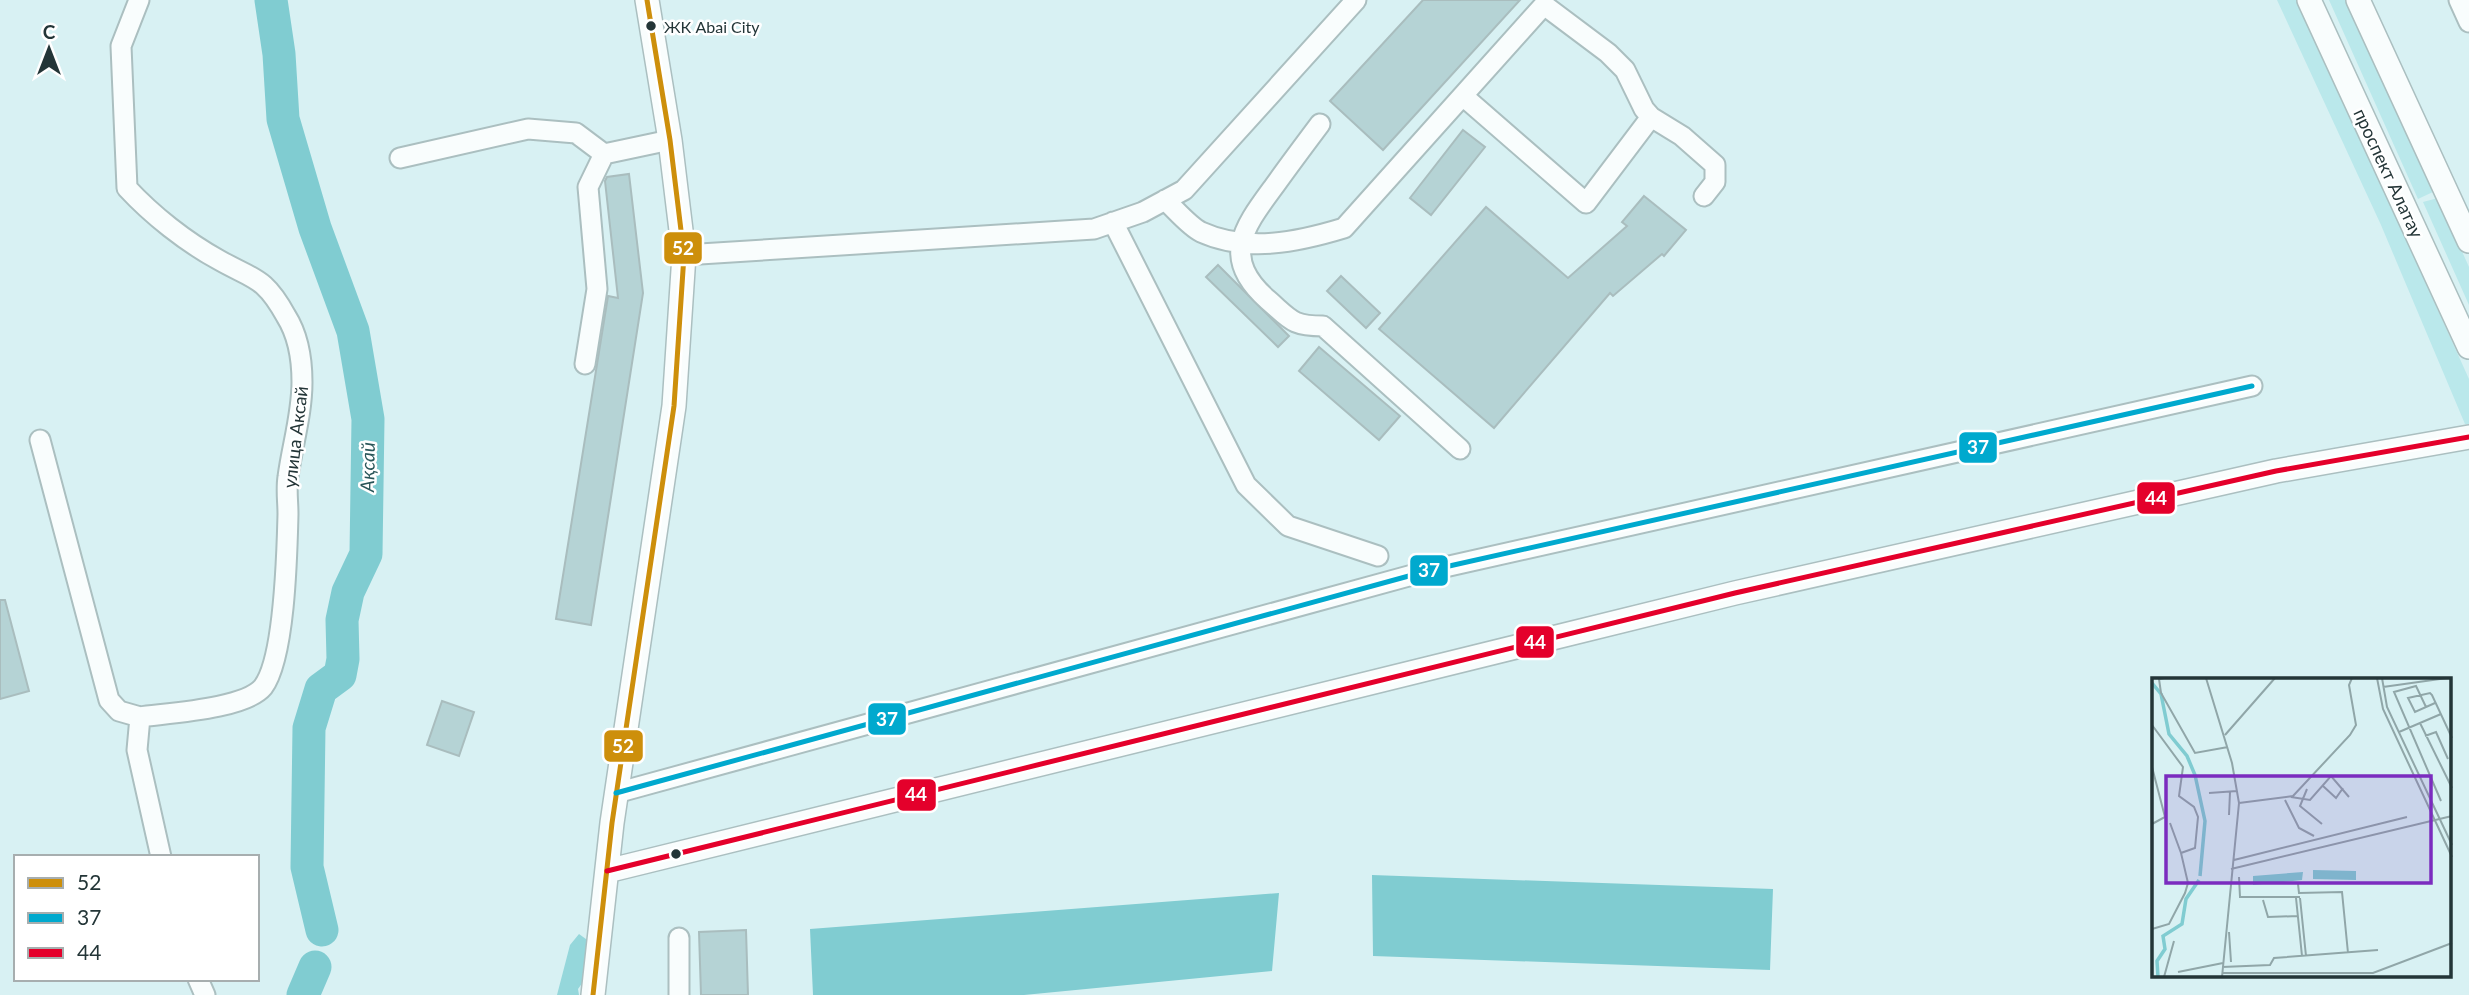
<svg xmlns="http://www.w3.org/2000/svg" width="2469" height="995" font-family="Lato,sans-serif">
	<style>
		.green { fill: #bae8eb }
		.forest { fill: #95d7db }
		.water { fill: #80ccd1 }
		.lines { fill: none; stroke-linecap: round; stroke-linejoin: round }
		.river { stroke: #80ccd1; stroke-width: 33 }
		.building { fill: #b5d3d5; stroke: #a9bdbe; stroke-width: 2 }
		.minor-casing { stroke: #abbfc0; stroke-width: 23 }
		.major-casing { stroke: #abbfc0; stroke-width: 26 }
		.minor { stroke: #f9fdfd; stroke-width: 19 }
		.major { stroke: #f9fdfd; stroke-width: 23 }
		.bus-1-casing { stroke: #fff; stroke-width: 10 }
		.bus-2-casing { stroke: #fff; stroke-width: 10 }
		.bus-3-casing { stroke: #fff; stroke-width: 10 }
		.bus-1 { stroke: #cd8f0b; stroke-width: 5 }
		.bus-2 { stroke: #00a9ce; stroke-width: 5 }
		.bus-3 { stroke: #e4002b; stroke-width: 5 }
		.bus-dot { fill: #233537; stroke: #fff; stroke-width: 2.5 }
		.labels { text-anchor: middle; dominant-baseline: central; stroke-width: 5; stroke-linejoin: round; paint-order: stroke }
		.bus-label { font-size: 16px; fill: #233537; stroke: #fff; text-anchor: start }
		.street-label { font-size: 18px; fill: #233537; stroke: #fff }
		.water-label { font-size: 19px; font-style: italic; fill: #295558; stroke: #fff }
		.inset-river { fill: none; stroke: #80ccd1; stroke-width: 3.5 }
		.inset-road { fill: none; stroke: #90a6a8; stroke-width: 2 }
		.view { fill: #7b2cbf; fill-opacity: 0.15; stroke: #7b2cbf; stroke-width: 3.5 }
		.inset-edge { fill: none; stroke: #233537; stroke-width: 3.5 }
		.line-badge { stroke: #fff; stroke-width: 2.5 }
		.badge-label { font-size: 19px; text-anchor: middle; font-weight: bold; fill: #fff }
	</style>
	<rect width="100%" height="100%" fill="#d8f1f3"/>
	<path class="green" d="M2277,0H2298L2469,379V424H2465L2381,225Z
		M2329,0H2346L2435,191L2418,199Z
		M2438,198L2469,267V305L2423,202Z"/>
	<path class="forest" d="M579,934L590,942L588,975L578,989L579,995H557L570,945Z"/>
	<path class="water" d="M1372,875L1773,889L1770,970L1373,956Z
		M1279,893L1272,971L1024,995H813L810,929Z"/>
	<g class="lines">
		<path class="river" d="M271,0L279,54L283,119L315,228L353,331L368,419L366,554L348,592L342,620L343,659L340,675L321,689L309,728L307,867L322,930
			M303,995L315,967"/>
	</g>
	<path class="building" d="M1423,0H1520L1383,150L1330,101Z
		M1463,130L1485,147L1431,215L1410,198Z
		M629,174L643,293L591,625L556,619L608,296L618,298L605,181L607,177Z
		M1644,196L1686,230L1664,256L1662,254L1613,296L1610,293L1494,428L1379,329L1486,207L1568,278L1627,226L1622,222Z
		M1218,265L1289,336L1278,347L1206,277Z
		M1341,276L1380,313L1366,328L1327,291Z
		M1319,347L1400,416L1379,440L1299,371Z
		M0,600H5L29,691L0,699Z
		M442,701L474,712L459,756L427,745Z
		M746,930L748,995H701L699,932Z"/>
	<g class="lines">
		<defs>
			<path id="minor" d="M139,0L121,46L127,188C152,215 186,242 219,260C254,280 264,276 286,316C298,335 302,360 302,382C302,415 292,446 288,477C286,489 288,502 288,514C287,553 285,658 263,687C245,709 168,713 140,717L137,750L161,857
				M2459,0L2469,22
				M1463,96L1586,203L1651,117
				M1320,124C1305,144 1290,164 1275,185C1245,226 1219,257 1268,300C1291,320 1292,326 1323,326L1460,449
				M400,158L528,129L576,133L604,154L670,140
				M1165,200C1176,210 1189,226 1201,232C1247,253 1298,242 1344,228L1544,5L1608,53L1625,70L1644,109L1651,117L1682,136L1715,165V182L1704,196
				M1113,222L1246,485L1288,526L1378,556
				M684,255L1094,229L1143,212L1184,190L1356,0
				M585,364L597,289L588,187L604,154
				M40,440L109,700L119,711L140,717
				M616,793L1427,571L2252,386
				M198,979L205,995
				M679,995V938"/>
			<path id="major" d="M2309,0L2469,347
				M2358,0L2469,241
				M607,871L1735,593L2276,471L2469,437
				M593,995L612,823L674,406L684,255L670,140L647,0"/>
		</defs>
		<use href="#minor" class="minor-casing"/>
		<use href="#major" class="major-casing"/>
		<use href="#minor" class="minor"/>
		<use href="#major" class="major"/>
		<defs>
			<path id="bus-1" d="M593,995L612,823L674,406L684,255L670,140L647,0"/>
			<path id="bus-2" d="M616,793L1427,571L2252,386"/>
			<path id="bus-3" d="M607,871L1735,593L2276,471L2469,437"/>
		</defs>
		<use href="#bus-1" class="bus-1-casing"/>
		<use href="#bus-2" class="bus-2-casing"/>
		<use href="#bus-3" class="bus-3-casing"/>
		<use href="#bus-1" class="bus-1"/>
		<use href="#bus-2" class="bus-2"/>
		<use href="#bus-3" class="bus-3"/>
	</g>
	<g class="bus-dot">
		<circle cx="651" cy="26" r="6"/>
		<circle cx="676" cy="854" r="6"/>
	</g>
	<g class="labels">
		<g class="bus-label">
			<text x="664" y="26">ЖК Abai City</text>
		</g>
		<g class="street-label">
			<text transform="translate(2389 173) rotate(65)">проспект Алатау</text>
			<text transform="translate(295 437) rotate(-83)">улица Аксай</text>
		</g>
		<g class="water-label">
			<text transform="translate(367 467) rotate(-89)">Ақсай</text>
		</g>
	</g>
	<g transform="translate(2152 678)">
		<rect width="299" height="299" fill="#d8f1f3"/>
		<path d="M161,192L204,193V202L161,201ZM151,194L150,202L101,207V198Z" fill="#80ccd1"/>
		<path class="inset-river" d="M0,5L9,16L17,56L35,78L43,97L53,143L48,198M6,299L5,283L13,271L11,258L30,246L34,221L47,202"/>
		<path class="inset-road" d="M12,0L7,1L9,15L43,75L76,69M54,0L80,85L87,125L70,299M225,0L231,31L300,179M230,0L235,29L300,167M231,9L295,0M283,25L263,34L256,20L278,15L280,17L300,60M274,29L264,8L242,14L289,123M268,45L300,110M0,47L31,89L27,118L42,129L46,139L43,170L29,175L36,205L33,215L17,246L0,251M247,54L289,36M73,57L123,0M273,58L284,54L296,81M0,89L13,139L0,146M171,108L184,120L191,110M155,111L148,128L170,146M57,115L85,113M139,119L158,122L179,98L197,119M133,122L147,150L162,158M87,125L141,118L198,57L204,47L197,7L200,0M77,137L78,114M18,145L29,175M82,182L255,139M79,191L300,138M87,199L88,219H148M146,206L147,215L190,214L196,275M144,220L150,278M148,220L154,278M111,222L116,239L146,238M77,254L79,284M70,289L118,287L122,280L226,272M26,294L71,285M70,295H221L300,265M12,299L22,263"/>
		<path class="view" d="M14,98H279V205H14Z"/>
		<rect width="299" height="299" class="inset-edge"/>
	</g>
	<g class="line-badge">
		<rect x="663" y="231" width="40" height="34" rx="7" fill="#cd8f0b"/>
		<rect x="1958" y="431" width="40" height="33" rx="7" fill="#00a9ce"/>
		<rect x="2136" y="481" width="40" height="34" rx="7" fill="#e4002b"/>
		<rect x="1409" y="554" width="40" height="33" rx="7" fill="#00a9ce"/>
		<rect x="1515" y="625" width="40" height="34" rx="7" fill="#e4002b"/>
		<rect x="867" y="702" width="40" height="34" rx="7" fill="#00a9ce"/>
		<rect x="603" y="729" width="41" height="34" rx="7" fill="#cd8f0b"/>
		<rect x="896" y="778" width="41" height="34" rx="7" fill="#e4002b"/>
	</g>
	<g class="badge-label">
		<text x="683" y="255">52</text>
		<text x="1978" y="454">37</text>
		<text x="2156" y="505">44</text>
		<text x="1429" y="577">37</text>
		<text x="1535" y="649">44</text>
		<text x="887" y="726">37</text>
		<text x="623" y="753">52</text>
		<text x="916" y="801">44</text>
	</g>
	<rect x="14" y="855" width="245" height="126" fill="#ffffff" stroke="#a7aeaf" stroke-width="2"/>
	<rect x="28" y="878" width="35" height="10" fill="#cd8f0b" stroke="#a7aeaf" stroke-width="2"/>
	<text x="77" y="890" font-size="21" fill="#233537">52</text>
	<rect x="28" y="913" width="35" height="10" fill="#00a9ce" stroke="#a7aeaf" stroke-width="2"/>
	<text x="77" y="925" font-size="21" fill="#233537">37</text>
	<rect x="28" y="948" width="35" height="10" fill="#e4002b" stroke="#a7aeaf" stroke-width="2"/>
	<text x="77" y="960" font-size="21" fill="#233537">44</text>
	<g transform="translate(49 49)" stroke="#ffffff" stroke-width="5" paint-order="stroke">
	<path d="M0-5L12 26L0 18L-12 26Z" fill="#233537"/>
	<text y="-10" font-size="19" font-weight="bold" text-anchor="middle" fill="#233537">С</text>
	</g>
</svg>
